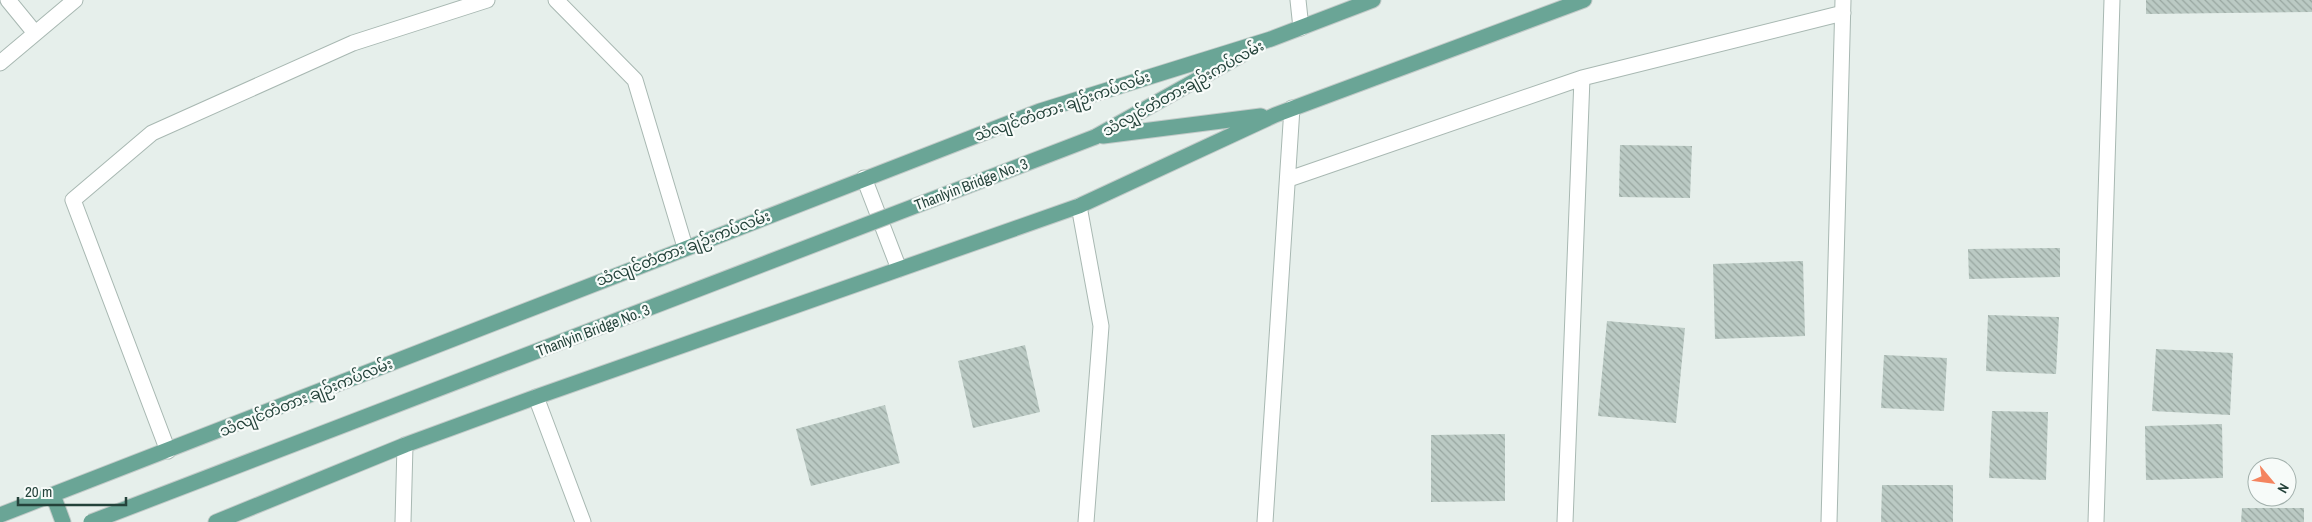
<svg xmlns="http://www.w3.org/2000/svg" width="2312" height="522" font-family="'Archivo Narrow','Noto Sans Myanmar',sans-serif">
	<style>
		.building { fill: url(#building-back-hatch) }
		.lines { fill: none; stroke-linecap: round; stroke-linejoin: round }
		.minor-casing { stroke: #a8b8b2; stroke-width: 17 }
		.major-casing { stroke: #c2cac8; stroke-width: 17 }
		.minor { stroke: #fff; stroke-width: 15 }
		.major { stroke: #6aa596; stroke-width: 15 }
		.major-bridge-casing { stroke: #c2cac8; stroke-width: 17; stroke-linecap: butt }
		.major-bridge { stroke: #6aa596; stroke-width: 15 }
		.labels { text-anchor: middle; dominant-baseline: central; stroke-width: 4.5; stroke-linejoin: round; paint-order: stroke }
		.street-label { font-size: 15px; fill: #24423a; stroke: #f7fbf9 }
	</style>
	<defs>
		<pattern id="building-back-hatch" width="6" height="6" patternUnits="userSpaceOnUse" patternTransform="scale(1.25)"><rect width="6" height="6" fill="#bbcac4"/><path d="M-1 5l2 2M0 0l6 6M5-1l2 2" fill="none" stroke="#98a6a0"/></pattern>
	</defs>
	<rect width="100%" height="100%" fill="#e6efeb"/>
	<path class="building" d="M2146,0H2312V12L2146,14Z
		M1620,145L1692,146L1690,198L1619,197Z
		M2060,248V277L1969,279L1968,249Z
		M1803,261L1805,336L1715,339L1713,264Z
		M1988,315L2059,317L2056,374L1986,371Z
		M1607,321L1685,328L1676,423L1598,416Z
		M1025,345L1040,412L973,428L958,361Z
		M2156,349L2233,353L2230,415L2152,411Z
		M1884,355L1947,358L1944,411L1881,408Z
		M885,405L900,463L811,486L796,429Z
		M1992,411L2048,412L2046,480L1989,478Z
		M2222,424L2223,478L2146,480L2145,426Z
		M1505,434V501L1431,502V435Z
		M1882,485H1953V522H1881Z
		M2242,508H2304V522H2241Z"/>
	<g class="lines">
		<defs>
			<path id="minor" d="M8,0L35,33
				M556,0L635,80L685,247
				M1298,0L1301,28
				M0,63L75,0
				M864,178L899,269
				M1289,179L1582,78L1843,13
				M1079,206L1101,326L1086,522
				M536,397L583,522
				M168,451L73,200L152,133L353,43L487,0
				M403,522L405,445
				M1265,522L1292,108
				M1565,522L1582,78
				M1829,522L1843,0
				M2096,522L2112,0"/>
			<path id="major" d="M1103,136L1261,116
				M1095,137L1243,54
				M53,495L63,522
				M0,515L1040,111L1271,39L1373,0
				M216,522L405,445L536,397L1079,206L1275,115L1584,0"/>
		</defs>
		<use href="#minor" class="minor-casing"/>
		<use href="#major" class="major-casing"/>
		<use href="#minor" class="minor"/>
		<use href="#major" class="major"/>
		<defs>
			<path id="major-bridge" d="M91,522L1095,137"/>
		</defs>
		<use href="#major-bridge" class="major-bridge-casing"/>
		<use href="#major-bridge" class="major-bridge"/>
	</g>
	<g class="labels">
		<g class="street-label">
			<text transform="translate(1183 88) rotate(-29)">သံလျှင်တံတားချဉ်းကပ်လမ်း</text>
			<text transform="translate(1062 106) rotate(-19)">သံလျင်တံတား ချဉ်းကပ်လမ်း</text>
			<text transform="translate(971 184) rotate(-21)">Thanlyin Bridge No. 3</text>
			<text transform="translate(683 248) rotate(-21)">သံလျင်တံတား ချဉ်းကပ်လမ်း</text>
			<text transform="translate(593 330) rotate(-21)">Thanlyin Bridge No. 3</text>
			<text transform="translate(306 397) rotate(-22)">သံလျင်တံတား ချဉ်းကပ်လမ်း</text>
		</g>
	</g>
	<g transform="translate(2272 482) rotate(119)"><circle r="24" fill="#f7fbf9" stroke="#a3b1ad"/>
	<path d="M0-4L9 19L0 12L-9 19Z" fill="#f4845f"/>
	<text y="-8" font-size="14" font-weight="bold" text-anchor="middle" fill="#24423a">N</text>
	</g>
	<path d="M18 497v8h108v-8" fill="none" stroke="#24423a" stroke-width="2.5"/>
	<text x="25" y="497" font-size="15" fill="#24423a" stroke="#f7fbf9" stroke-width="4" paint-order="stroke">20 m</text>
</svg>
